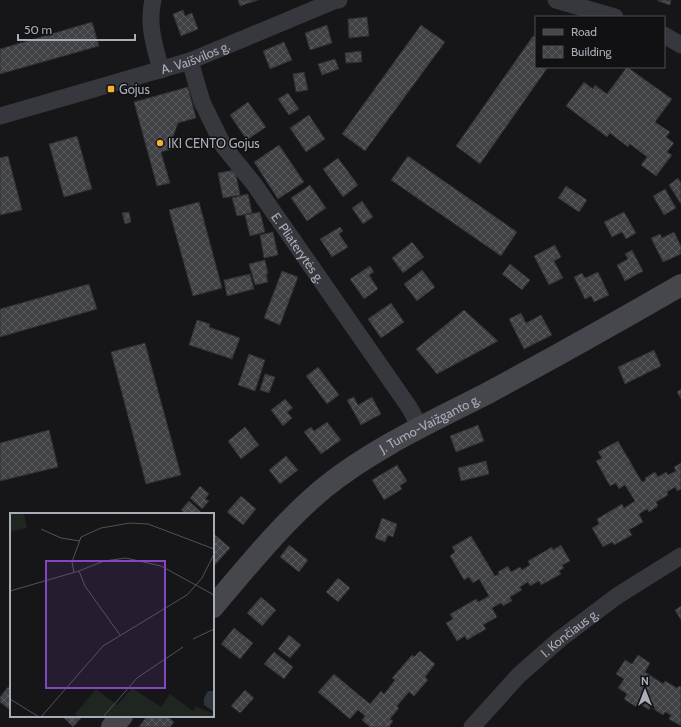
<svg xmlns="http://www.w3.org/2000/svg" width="681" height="727" font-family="Cabin,sans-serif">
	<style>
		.building { fill: url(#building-cross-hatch); stroke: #303034 }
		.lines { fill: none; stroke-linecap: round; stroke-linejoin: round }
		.minor { stroke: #37383d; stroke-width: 17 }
		.secondary { stroke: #45474d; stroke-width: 22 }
		.poi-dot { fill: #f2b134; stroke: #111113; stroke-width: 1.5 }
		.labels { text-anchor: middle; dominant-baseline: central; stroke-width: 3; stroke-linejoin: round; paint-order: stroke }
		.street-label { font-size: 13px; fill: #a8adb8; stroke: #111113 }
		.poi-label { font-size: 13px; fill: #a8adb8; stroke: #111113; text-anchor: start }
		.inset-road { fill: none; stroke: #505258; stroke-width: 1 }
		.view { fill: #8446be; fill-opacity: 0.15; stroke: #8446be; stroke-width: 2 }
		.inset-edge { fill: none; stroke: #a8adb8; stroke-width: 2 }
	</style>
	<defs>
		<pattern id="building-cross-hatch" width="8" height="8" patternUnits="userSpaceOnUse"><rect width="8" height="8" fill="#404145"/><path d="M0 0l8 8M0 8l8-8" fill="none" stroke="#595a5e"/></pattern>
	</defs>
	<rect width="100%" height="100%" fill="#161618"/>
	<path class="building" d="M238,0H258L240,6Z
		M658,0H671L670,5L658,1Z
		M183,10L185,16L192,13L198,29L181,36L173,14Z
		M367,17L369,36L349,38L348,19Z
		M92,22L99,46L0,74V49Z
		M327,25L332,43L310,50L305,33Z
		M421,25L445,42L365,151L342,134Z
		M533,36L536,38V67H548L480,164L456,146Z
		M284,42L292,60L270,69L263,51Z
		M361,51L362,62L346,63L345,53Z
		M335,59L339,69L322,75L318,64Z
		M627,67L672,99L655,122L670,132L666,137L674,143L667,152L672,155L656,176L641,165L647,157L630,144L628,147L610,133L607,137L566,106L584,82L593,89L595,85L607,94Z
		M304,72L308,90L296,92L293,74Z
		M188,87L196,118L178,123L173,137L176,148L161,152L170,183L157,186L134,102Z
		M288,93L299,109L289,115L278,99Z
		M248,102L266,127L247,140L230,115Z
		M309,115L325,139L306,152L290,128Z
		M77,136L92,189L64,197L49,144Z
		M279,145L304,182L278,199L254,162Z
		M8,156L22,210L0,215V158Z
		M408,156L517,232L501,256L391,180Z
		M338,158L358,185L343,197L323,169Z
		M235,170L240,195L223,198L218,173Z
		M678,178L681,183V204L669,185Z
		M310,185L326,208L307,221L291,198Z
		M566,186L587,200L579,212L558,198Z
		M665,189L676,208L664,215L653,196Z
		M248,194L252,213L237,216L232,198Z
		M362,201L373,217L363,224L352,208Z
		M199,202L222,288L193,296L169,210Z
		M129,212L131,222L125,224L122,213Z
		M260,212L265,232L250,236L245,215Z
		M624,212L636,233L626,239L622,232L612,237L604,222Z
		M340,227L343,231L339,234L348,247L332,257L320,239Z
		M273,232L278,255L264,258L260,235Z
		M674,232L681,246V254L663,262L651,238L660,234L662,238Z
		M412,242L424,257L403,273L392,258Z
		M555,245L561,257L554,261L563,278L549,285L534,256Z
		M632,250L643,271L625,281L617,265L628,259L625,254Z
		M265,260L268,274H266L268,282L255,285L249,264Z
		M510,264L530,280L522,290L502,274Z
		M370,266L374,272L369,275L378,289L364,299L350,279Z
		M422,270L435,287L417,301L404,284Z
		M282,271L298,277L280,325L264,318Z
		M598,272L609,295L594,302L591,296L585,299L574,277L582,273L585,278Z
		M250,274L254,289L227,296L224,280Z
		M89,284L97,309L0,337V309Z
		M391,303L404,322L381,338L368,319Z
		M464,310L498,341L437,374L416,349Z
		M521,313L526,323L541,315L552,335L524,349L509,319Z
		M197,320L210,324L209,327L240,338L232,359L189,345Z
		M145,343L181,475L146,484L111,352Z
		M654,350L661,366L625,384L618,367Z
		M249,354L265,360L255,391L238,385Z
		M318,367L339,395L327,404L306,376Z
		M265,374L275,377L269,393L260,390Z
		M681,389V399L677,392Z
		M354,397L358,405L372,397L381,414L361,425L347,400Z
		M285,399L293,408L287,412L292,418L283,426L271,410Z
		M327,422L341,440L321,454L304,432L311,427L314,431Z
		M478,425L484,441L456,452L450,436Z
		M245,427L259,445L241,459L228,441Z
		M49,430L58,467L0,481V443Z
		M618,441L642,482L646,480L645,478L655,472L658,477L666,472L668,475L676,471L674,467L681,463V489L677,491L675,487L667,492L668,495L656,502L658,506L649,512L647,509L639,514L643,522L629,530L632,535L614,545L612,542L603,547L592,528L599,524L597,519L622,504L624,508L635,501L625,485L619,489L616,483L610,486L596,461L602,458L598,452Z
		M286,456L298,470L280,484L269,470Z
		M486,461L489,474L461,481L458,468Z
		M397,465L407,481L400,486L402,489L384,500L372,480Z
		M200,486L209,494L205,499L209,501L202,509L190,498Z
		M241,496L256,509L243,525L227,512Z
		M189,501L203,514H186L181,510Z
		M382,518L397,524L393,537L388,535L385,542L375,538Z
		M213,533L230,548L213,567Z
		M471,536L495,576L499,574L498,572L508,566L511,572L520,567L522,570L530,565L528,561L552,547L553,550L561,545L570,561L562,565L564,568L559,571L561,574L541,585L539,581L530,586L528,582L520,587L522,590L510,597L512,601L503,606L501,603L492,608L497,617L483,625L486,629L467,640L465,636L457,641L446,623L453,619L450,614L476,599L478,602L489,596L479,579L473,583L469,577L464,580L450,556L455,552L452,547Z
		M289,545L308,560L299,572L280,557Z
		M338,578L350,588L338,602L326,592Z
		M261,597L276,610L262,626L247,613Z
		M681,606V620L675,610Z
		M234,628L253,643L240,659L221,644Z
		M289,635L301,645L290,658L278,649Z
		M420,651L435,664L425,677L428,680L414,696L409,692L397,706L399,708L390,719L393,721L389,727H370L362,720L365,716L358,710L350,719L318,692L334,674L370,704L381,691L384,694L395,680L392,678L412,655L414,657Z
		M274,652L293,667L284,679L264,664Z
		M638,655L650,663L645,672L663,684L665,681L677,688L679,686L681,687V726L669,719L671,715L665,712L663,715L650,707L649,710L639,703L636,707L624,699L627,694L618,688L624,679L616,674L625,660L632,664Z
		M8,687L11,690V711L0,702V697Z
		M245,690L254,698L240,713L231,706Z
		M62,716H83L73,727Z
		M147,716H167L174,722L170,727H139Z"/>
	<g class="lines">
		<g class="minor">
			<path d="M153,0C147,25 155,47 161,70"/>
			<path d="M556,0L615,17"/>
			<path d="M664,35L681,45"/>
			<path id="s1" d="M190,61L202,102L224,147L254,184L409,407L420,427"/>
			<path id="s2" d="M0,116L190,61L334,1L339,0"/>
			<path id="s3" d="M472,727L519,675L560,639L617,596L681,556"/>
		</g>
		<g class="secondary">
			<path id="s4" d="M213,607C248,566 282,523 324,488C372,449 431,422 486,394C551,359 617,322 681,285"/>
			<path d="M112,727L122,716"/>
		</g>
	</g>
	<g class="poi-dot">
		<rect x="107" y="85" width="8" height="8" rx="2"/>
		<circle cx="160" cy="143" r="4"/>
	</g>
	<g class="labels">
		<g class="street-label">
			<text stroke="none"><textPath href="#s2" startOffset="204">A. Vaišvilos g.</textPath></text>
			<text stroke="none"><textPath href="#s1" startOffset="218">E. Pliaterytės g.</textPath></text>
			<text stroke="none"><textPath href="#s4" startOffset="287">J. Tumo-Vaižganto g.</textPath></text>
			<text stroke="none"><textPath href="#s3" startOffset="136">I. Končiaus g.</textPath></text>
		</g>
		<g class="poi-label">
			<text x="119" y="89">Gojus</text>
			<text x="168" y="143">IKI CENTO Gojus</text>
		</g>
	</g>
	<g transform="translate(10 513)">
		<rect width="204" height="204" fill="#161618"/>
		<path d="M122,175L151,194L160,181L183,198L185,193L204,201V204H68L65,201L86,176L107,192Z" fill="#1e261f"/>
		<path d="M0,0H14L17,15L0,19Z" fill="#1e261f"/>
		<path d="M198,178H204V199L194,192V185Z" fill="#2c353c"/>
		<path class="inset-road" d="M31,16L51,25L70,28M69,58L75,73L110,122M64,60L62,49L71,24L91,15L120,10L138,11L204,36M0,78L69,58L94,48L116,45L151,53L204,82M183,126L204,116M0,186L29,204M31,204L93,133L177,82L192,65L204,41M93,204L127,165L173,134"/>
		<path class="view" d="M36,48H155V175H36Z"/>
		<rect width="204" height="204" class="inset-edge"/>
	</g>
	<rect x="535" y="16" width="130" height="52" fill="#111113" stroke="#4d4f55"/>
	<rect x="543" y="29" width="20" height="6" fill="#45474d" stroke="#4d4f55"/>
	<text x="571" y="36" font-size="12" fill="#a8adb8">Road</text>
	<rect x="543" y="46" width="20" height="12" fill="url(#building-cross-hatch)" stroke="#4d4f55"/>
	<text x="571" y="56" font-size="12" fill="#a8adb8">Building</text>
	<g transform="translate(645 691)" stroke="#111113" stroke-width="3" paint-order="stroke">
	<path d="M0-3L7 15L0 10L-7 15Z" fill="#a8adb8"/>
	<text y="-6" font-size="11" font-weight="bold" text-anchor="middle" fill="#a8adb8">N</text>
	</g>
	<path d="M18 34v6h117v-6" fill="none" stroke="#a8adb8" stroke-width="2"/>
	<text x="24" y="34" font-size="12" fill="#a8adb8" stroke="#111113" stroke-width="3" paint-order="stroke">50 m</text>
</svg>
